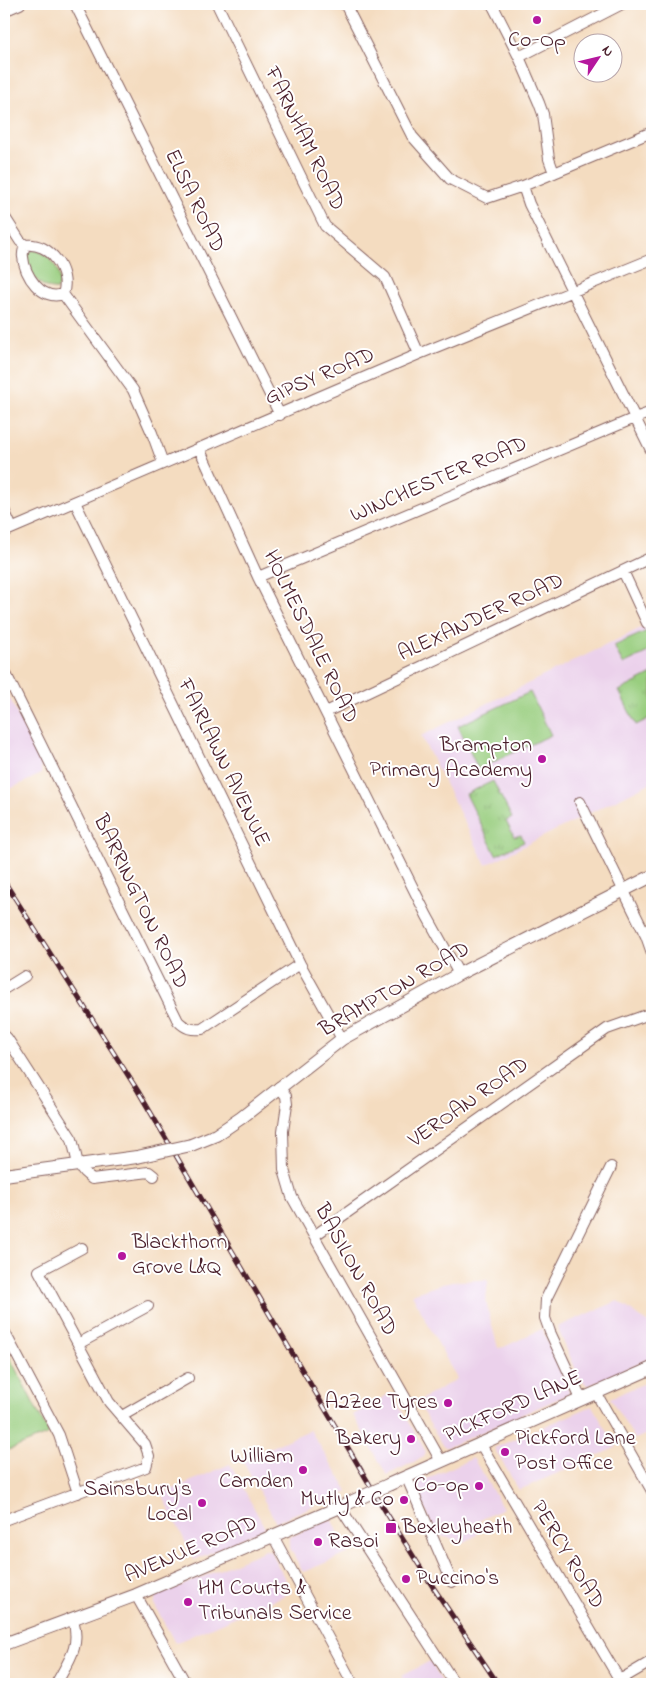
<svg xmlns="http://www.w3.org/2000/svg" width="656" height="1688" font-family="'Indie Flower',sans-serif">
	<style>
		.built { fill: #ebd1eb }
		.grass { fill: #99ce7f; stroke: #727655 }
		.park { fill: url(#park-tufts); stroke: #727655 }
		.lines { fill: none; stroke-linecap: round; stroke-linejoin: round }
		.minor-casing { stroke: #86615f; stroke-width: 12 }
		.tertiary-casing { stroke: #86615f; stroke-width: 14 }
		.minor { stroke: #fff; stroke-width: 10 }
		.tertiary { stroke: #fff; stroke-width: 12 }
		.rail-casing { stroke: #4a1f2b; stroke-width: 5 }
		.rail { stroke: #fff; stroke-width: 3; stroke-dasharray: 9; stroke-linecap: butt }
		.tertiary-bridge-casing { stroke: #86615f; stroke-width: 14; stroke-linecap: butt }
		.tertiary-bridge { stroke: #fff; stroke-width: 12 }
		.poi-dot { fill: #b5179e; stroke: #fff; stroke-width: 2 }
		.labels { text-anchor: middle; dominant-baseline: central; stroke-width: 4; stroke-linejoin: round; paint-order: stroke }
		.poi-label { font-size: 22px; fill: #4a1f2b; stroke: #fff; text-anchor: end }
		.street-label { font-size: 22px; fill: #4a1f2b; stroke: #fff }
	</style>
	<defs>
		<pattern id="park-tufts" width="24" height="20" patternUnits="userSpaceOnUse" patternTransform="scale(1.25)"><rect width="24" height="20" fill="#99ce7f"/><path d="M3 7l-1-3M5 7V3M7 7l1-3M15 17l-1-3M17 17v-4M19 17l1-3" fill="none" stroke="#85b06e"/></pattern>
	</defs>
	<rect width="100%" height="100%" fill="#fff"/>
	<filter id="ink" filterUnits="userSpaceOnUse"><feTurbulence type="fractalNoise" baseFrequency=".02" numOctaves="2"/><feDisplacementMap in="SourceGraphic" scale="10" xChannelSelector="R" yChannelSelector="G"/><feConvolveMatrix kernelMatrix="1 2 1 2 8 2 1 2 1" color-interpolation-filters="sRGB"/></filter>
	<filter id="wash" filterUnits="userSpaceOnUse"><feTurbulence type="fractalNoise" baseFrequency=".0096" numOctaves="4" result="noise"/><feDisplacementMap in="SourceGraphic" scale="20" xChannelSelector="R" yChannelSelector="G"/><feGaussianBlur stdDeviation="1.12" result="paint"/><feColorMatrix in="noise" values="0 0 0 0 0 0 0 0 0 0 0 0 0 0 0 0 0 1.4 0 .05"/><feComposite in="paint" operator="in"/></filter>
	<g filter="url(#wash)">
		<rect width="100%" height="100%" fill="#f4dcc0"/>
		<path class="built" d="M651,623L652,626V782L486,865L421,736Z
			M4,686L41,764V774L4,792Z
			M485,1279L488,1281L486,1300L488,1311L498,1348L504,1347L542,1329L569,1391V1394L448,1447H445L441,1443L417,1402L457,1379L412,1294L442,1284L459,1281L483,1280Z
			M618,1301L652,1326V1357L588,1386L579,1377L557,1327Z
			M652,1380V1432L635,1439L610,1398Z
			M392,1392L426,1452L424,1457L387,1475L353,1415Z
			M592,1406L617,1447L519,1490L494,1448Z
			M310,1430L348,1491L276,1522L242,1460Z
			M473,1458L503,1508L473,1524L478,1534L460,1545L456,1538L453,1539L436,1535L415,1484Z
			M230,1464L265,1528L194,1560L162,1494Z
			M331,1519L349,1553L303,1572L289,1546V1540L290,1537Z
			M266,1550L270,1551L292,1592L175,1643L154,1604L157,1596Z
			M430,1661L443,1684H407L402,1676Z"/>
		<path class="grass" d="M33,250C48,251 66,274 57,289C40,291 25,269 28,253Z
			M649,630L652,636V650L623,664L614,646Z
			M530,692L551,735L478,769L458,726Z
			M4,1346L49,1434L4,1452Z"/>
		<path class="park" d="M652,674V717L636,725L619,691Z
			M493,781L512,818L506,821L514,837L521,835L524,842L496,855L466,794Z"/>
	</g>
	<g filter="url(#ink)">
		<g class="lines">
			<defs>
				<path id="minor" d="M75,4L280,415
					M217,4L325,226L385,277L419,354
					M345,4L412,136L450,179L487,198L523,186L652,132
					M492,4L519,57L539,103L543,114L549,159L554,173
					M4,11L20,4
					M519,57L622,4
					M523,186L529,204L652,452
					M4,216L20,241L25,245C50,241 71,272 63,294C42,302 24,275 23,257C22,253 24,249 25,245
					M63,294L133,390L152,433L163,463
					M199,448L258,577L427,916L459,974
					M75,502L300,964L342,1039
					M4,510L12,528
					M4,532L419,354L652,259
					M623,571L647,623
					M258,577L635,418L652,412
					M4,670L178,1021C186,1029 191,1030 202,1029L300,964
					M326,712L652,557
					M580,802L646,936L652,953
					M4,989L25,976
					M4,1035L7,1038L72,1139L78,1164L84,1172L92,1179L149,1172L154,1176
					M279,1087L286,1096L287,1104L283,1131L284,1170L292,1197L441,1461
					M314,1236L607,1029L652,1013
					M4,1331L59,1435L78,1493
					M78,1344L148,1306
					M596,1393L652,1491
					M581,1399L550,1332L545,1318L546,1299L611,1167
					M122,1416L188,1378
					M480,1443L622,1684
					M406,1476L452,1582
					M340,1507L455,1684
					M4,1520L146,1467L149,1456L145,1444L109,1402L39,1271L82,1248
					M273,1536L353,1684
					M136,1595L186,1684
					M56,1684C69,1660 81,1647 73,1619
					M613,1684L652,1661"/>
				<path id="tertiary" d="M191,1145L216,1135L241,1118L342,1039L459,974L652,876
					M4,1175L137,1157
					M390,1484L652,1368
					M4,1644L136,1595L340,1507"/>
			</defs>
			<use href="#minor" class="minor-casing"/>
			<use href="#tertiary" class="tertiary-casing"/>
			<use href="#minor" class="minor"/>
			<use href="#tertiary" class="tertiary"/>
			<defs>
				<path id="rail" d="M4,881L138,1091L384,1509L427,1578L498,1684"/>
			</defs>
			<use href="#rail" class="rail-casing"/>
			<use href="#rail" class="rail"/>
			<defs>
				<path id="tertiary-bridge" d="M137,1157L191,1145
					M340,1507L390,1484"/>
			</defs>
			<use href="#tertiary-bridge" class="tertiary-bridge-casing"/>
			<use href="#tertiary-bridge" class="tertiary-bridge"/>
		</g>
	</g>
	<g class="poi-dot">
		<circle cx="537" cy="20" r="5"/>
		<circle cx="542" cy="759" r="5"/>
		<circle cx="122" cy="1256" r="5"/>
		<circle cx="448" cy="1403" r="5"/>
		<circle cx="411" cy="1439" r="5"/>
		<circle cx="505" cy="1452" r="5"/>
		<circle cx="303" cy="1470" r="5"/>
		<circle cx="479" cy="1486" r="5"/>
		<circle cx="404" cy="1500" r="5"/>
		<circle cx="202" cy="1503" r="5"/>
		<rect x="385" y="1522" width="12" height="12" rx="2.5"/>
		<circle cx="318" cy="1542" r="5"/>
		<circle cx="406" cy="1579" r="5"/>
		<circle cx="188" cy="1602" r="5"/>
	</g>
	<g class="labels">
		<g class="poi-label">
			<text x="537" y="41" text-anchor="middle">Co-Op</text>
			<text x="532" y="746">Brampton<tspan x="532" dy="25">Primary Academy</tspan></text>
			<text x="132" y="1243" text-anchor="start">Blackthorn<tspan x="132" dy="25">Grove L&amp;Q</tspan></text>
			<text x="438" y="1403">A2Zee Tyres</text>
			<text x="401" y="1439">Bakery</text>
			<text x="515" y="1439" text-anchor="start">Pickford Lane<tspan x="515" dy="25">Post Office</tspan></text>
			<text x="293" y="1457">William<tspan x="293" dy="25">Camden</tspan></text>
			<text x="469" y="1486">Co-op</text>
			<text x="192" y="1490">Sainsbury's<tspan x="192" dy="25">Local</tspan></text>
			<text x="394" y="1500">Mutly &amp; Co</text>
			<text x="402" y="1528" text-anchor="start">Bexleyheath</text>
			<text x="328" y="1542" text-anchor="start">Rasoi</text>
			<text x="416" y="1579" text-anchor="start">Puccino's</text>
			<text x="198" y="1589" text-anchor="start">HM Courts &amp;<tspan x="198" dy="25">Tribunals Service</tspan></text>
		</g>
		<g class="street-label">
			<text transform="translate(304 139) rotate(64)">FARNHAM ROAD</text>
			<text transform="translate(194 201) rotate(64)">ELSA ROAD</text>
			<text transform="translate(320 377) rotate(-23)">GIPSY ROAD</text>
			<text transform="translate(439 480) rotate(-23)">WINCHESTER ROAD</text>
			<text transform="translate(481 618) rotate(-25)">ALEXANDER ROAD</text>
			<text transform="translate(310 637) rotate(64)">HOLMESDALE ROAD</text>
			<text transform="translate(223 763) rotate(64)">FAIRLAWN AVENUE</text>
			<text transform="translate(140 902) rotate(64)">BARRINGTON ROAD</text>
			<text transform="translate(395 990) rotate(-30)">BRAMPTON ROAD</text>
			<text transform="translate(469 1103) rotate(-35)">VEROAN ROAD</text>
			<text transform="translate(355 1270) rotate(61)">BASILON ROAD</text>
			<text transform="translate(513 1407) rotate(-24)">PICKFORD LANE</text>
			<text transform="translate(191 1550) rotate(-23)">AVENUE ROAD</text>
			<text transform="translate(567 1555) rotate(59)">PERCY ROAD</text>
		</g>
	</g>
	<rect width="656" height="1688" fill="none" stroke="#fff" stroke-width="20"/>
	<g transform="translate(598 58) rotate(55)"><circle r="24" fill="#ffffff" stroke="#b7a5aa"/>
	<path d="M0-4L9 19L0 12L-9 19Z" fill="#b5179e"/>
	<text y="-8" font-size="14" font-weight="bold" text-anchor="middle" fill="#4a1f2b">N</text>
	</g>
</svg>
